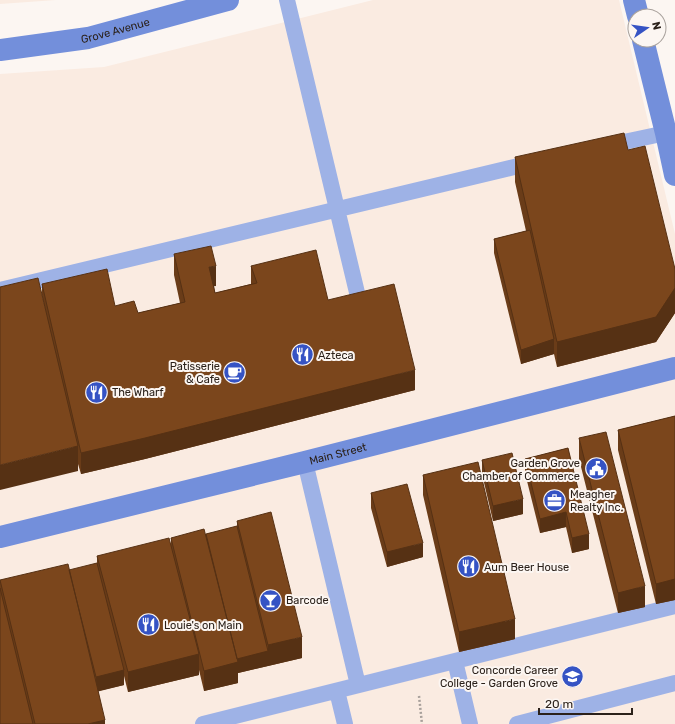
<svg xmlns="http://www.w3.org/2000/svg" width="675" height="724" font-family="Rubik,sans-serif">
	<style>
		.built { fill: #faebe1 }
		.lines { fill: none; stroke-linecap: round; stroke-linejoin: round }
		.path { stroke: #a8a09b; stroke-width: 2.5; stroke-dasharray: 2 2; stroke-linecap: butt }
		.lane { stroke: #9eb2e6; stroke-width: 16 }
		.secondary { stroke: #738fdb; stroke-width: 22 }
		.wall { fill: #6a3c18 }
		.shaded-wall { fill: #563114 }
		.building { fill: #7b461c; stroke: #563114 }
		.labels { text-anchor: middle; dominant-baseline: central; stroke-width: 4; stroke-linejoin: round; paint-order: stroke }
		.street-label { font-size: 11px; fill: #2b211a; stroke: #fcf6f2 }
		.poi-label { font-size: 11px; fill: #2b211a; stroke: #fcf6f2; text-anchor: start }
	</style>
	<rect width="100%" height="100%" fill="#fcf6f2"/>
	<path class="built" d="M0,0H56L0,4Z
		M373,0H619L675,234V724H0V74L104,67Z"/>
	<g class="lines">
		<path class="path" d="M419,696L422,724"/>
		<path class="lane" d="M287,0L359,301
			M605,146L666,133
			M0,290L535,162
			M305,462L358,685
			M455,661L470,724
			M337,691L345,724
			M203,724L675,606
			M517,724L675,683"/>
		<g class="secondary">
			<path d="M634,0L638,16"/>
			<path d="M643,40L666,133L675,175"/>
			<path id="s1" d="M0,50L88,38L228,0"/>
			<path id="s2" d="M0,537L305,462L675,368"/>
		</g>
	</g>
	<path class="wall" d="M628,150L675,269V313L656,342L557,367L554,354L521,364L494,253V239L526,231L515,182V157Z
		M174,254L216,286H214L215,293L251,284V266L328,300L415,390L145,459L81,474L78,464V471L42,295V284L115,306L138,313L180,303L174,275Z
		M675,416V600L656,604L618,450V430Z
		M579,438L645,607L618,613L579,459Z
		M568,448L589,549L572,553L566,527L540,533L525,473V459Z
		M482,460L523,514L493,521L482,474Z
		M423,475L515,639L459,652L423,495Z
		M371,493L423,557L387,567L371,508Z
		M237,521L302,658L238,673V683L204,691L199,670V675L128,692L124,676V685L98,691L105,724H0V580L69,571L97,564V556L171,544V538L206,534L237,527Z"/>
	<path class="shaded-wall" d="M216,266V286L209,287V267Z
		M675,288V313L656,342L557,367V342Z
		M554,339V354L521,364V350Z
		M415,370V390L145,459L81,474V453Z
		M78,446V471L0,490V465Z
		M523,499V514L493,521V506Z
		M566,512V527L540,533V519Z
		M589,534V549L572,553V538Z
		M423,543V557L387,567V552Z
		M675,579V600L656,604V584Z
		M645,586V607L618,613V593Z
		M515,619V639L459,652V632Z
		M302,637V658L268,666V645Z
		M268,651V666L238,673V683L204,691V671L236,659Z
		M199,654V675L128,692V672Z
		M124,670V685L96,692V677Z
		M105,720V724H88Z"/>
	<path class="building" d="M624,133L628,150L645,146L675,269V288L656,317L557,342L515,157Z
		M530,230L554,339L521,350L494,239Z
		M211,246L216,266L209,267L215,293L257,283L251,266L316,250L328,300L394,284L415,370L145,438L81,453L42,284L107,269L115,306L134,301L138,313L185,302L174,254Z
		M38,278L78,446L0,465V287Z
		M675,416V579L656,584L618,430Z
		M606,432L645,586L618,593L579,438Z
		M568,448L589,534L572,538L566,512L540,519L525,459Z
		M512,453L523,499L493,506L482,460Z
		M478,462L515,619L459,632L423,475Z
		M407,484L423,543L387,552L371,493Z
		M271,512L302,637L268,645L237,521Z
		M237,526L268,651L237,659L206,534Z
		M204,529L238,662L204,671L171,538Z
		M169,538L199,654L128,672L97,556Z
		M97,563L124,670L96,677L69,570Z
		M68,564L105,720L88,724H35L0,580Z
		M0,588L33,724H0Z"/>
	<defs>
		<symbol id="restaurant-disc" viewBox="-11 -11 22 22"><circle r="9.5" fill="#3553c4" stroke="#fcf6f2"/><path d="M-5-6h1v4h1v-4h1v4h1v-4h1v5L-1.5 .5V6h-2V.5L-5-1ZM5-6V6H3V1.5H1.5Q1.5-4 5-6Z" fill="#fff"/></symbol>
		<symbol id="cafe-disc" viewBox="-11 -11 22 22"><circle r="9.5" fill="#3553c4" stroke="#fcf6f2"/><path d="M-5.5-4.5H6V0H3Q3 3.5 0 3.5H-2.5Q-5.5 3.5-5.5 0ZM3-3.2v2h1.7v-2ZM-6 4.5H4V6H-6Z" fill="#fff"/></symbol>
		<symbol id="civic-disc" viewBox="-11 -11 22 22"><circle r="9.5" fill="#3553c4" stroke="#fcf6f2"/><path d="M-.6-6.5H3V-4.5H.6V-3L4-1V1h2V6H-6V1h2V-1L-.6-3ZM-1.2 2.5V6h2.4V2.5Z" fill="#fff"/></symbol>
		<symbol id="office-disc" viewBox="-11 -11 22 22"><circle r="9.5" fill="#3553c4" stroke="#fcf6f2"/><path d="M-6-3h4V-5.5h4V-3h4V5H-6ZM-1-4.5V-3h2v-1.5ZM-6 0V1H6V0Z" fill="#fff"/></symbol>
		<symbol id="bar-disc" viewBox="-11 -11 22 22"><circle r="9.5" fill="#3553c4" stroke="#fcf6f2"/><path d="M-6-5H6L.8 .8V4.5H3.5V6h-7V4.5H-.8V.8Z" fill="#fff"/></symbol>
		<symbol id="university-disc" viewBox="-11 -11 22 22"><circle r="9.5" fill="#3553c4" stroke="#fcf6f2"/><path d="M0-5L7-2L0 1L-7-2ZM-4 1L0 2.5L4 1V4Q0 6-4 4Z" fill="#fff"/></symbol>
	</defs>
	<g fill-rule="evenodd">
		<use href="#restaurant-disc" x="290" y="342" width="25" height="25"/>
		<use href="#cafe-disc" x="222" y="360" width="25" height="25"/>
		<use href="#restaurant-disc" x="84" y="380" width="25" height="25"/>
		<use href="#civic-disc" x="584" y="456" width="25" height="25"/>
		<use href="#office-disc" x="542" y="488" width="25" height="25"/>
		<use href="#restaurant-disc" x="456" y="554" width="25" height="25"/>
		<use href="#bar-disc" x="258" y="588" width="25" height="25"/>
		<use href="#restaurant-disc" x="136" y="612" width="25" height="25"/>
		<use href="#university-disc" x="560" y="664" width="25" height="25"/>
	</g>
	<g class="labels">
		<g class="street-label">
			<text stroke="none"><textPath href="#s1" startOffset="117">Grove Avenue</textPath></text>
			<text stroke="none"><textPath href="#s2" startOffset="348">Main Street</textPath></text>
		</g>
		<g class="poi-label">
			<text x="318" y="355">Azteca</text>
			<text x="220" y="366" text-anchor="end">Patisserie<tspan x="220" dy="13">&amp; Cafe</tspan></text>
			<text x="112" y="392">The Wharf</text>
			<text x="580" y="463" text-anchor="end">Garden Grove<tspan x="580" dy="13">Chamber of Commerce</tspan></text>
			<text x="570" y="494">Meagher<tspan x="570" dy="13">Realty Inc.</tspan></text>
			<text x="484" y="567">Aum Beer House</text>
			<text x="286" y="600">Barcode</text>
			<text x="164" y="625">Louie's on Main</text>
			<text x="558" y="670" text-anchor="end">Concorde Career<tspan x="558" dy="13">College - Garden Grove</tspan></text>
		</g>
	</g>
	<g transform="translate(647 28) rotate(77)"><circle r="19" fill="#fcf6f2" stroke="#a8a19c"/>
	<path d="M0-3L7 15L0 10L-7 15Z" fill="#3553c4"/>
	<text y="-6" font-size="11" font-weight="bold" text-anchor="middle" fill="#2b211a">N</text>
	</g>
	<path d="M539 708v6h93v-6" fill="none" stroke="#2b211a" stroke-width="2"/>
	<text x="545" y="708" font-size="12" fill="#2b211a" stroke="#fcf6f2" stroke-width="3" paint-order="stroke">20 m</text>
</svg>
